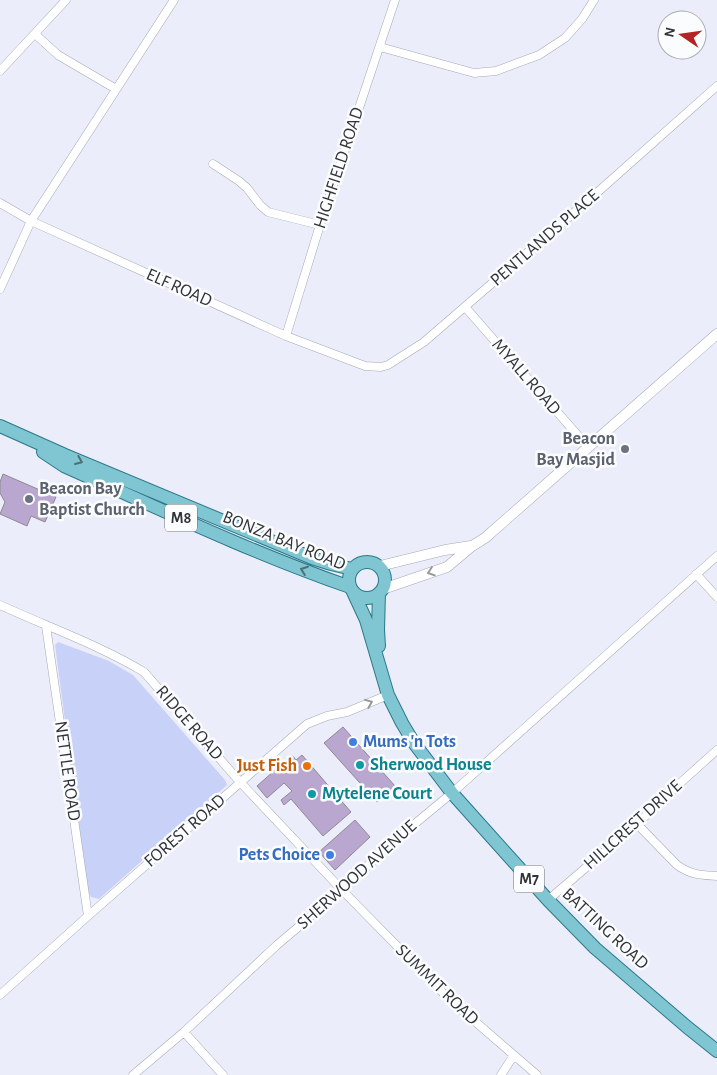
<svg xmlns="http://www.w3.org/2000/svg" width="717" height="1075" font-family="'Alegreya Sans',sans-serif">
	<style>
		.green { fill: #c8d1f7 }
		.building { fill: #b9a7cf; stroke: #8e8994 }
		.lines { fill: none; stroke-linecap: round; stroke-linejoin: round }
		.minor-casing { stroke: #a6a9b4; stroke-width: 9 }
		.tertiary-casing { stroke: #a6a9b4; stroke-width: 11 }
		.primary-casing { stroke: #2c7989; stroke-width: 14 }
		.minor { stroke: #fff; stroke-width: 8 }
		.tertiary { stroke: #fff; stroke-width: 10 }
		.primary { stroke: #7fc5d2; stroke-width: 12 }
		.oneway { stroke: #516d76 }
		.oneway2 { stroke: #98999c }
		.worship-dot { fill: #6b7280; stroke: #fbfcfe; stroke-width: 2 }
		.shop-dot { fill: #3f7fe0; stroke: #fbfcfe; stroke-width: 2 }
		.culture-dot { fill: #0f9aa8; stroke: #fbfcfe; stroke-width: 2 }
		.food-dot { fill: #e8710a; stroke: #fbfcfe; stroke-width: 2 }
		.labels { text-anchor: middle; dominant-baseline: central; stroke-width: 5; stroke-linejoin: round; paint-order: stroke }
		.shield { fill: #fbfcfe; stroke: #6e6f73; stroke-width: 1 }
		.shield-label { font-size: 16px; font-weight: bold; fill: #323338 }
		.street-label { font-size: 18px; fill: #323338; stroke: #fbfcfe }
		.worship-label { font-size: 18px; font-weight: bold; fill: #5b616d; stroke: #fbfcfe; text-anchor: end }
		.shop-label { font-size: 18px; font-weight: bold; fill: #366cbe; stroke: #fbfcfe; text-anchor: start }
		.culture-label { font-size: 18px; font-weight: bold; fill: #0d838f; stroke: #fbfcfe; text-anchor: start }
		.food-label { font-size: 18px; font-weight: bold; fill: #c56008; stroke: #fbfcfe; text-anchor: end }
	</style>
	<rect width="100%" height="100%" fill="#ebeefa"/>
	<path class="green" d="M58,642L109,661L133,675L225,780L227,785L99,899L91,897L87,888L55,645Z"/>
	<path class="building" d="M3,474L56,497L45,522L31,516L27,526L0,514L5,502L0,493V482Z
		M343,727L395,786L377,802L324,743Z
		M292,755L296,760L302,755L351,812L323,836L291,799L284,805L281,800L292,791L284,783L267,798L257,786Z
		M355,820L370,837L335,870L319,852Z"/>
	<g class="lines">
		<defs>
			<path id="minor" d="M35,34L58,55L116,89
				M380,47L474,73L496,71L539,55L565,38L582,19L594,0
				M0,71L66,0
				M213,164L239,181L247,188L260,205L268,212L320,225
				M0,203L31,221L286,336L365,366L381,367L388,365L424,342L600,190L717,86
				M0,289L31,221L174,0
				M465,307L588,447
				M286,336L320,225L395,0
				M696,574L717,597
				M0,605C48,627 99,645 144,672L240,782L342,890L449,999L537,1075
				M46,626L88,916
				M637,824L677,865C691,875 701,875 717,876
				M548,900L637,824L678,785L717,750
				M0,995L88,916L307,724L327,716L347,712L388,695
				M184,1032L223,1075
				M133,1075L184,1032L277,945L342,890L394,841L452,793L717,556
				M501,1075L514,1055"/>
			<path id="tertiary" d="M380,566L445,550L471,546
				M383,589L447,567L472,546L485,538L717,334"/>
			<path id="primary" d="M0,426L65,455L312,558L331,564L352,569
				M43,452L64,466C158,508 252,553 350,587
				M349 580a18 18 0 1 1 36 0a18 18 0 1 1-36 0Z
				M353,592L366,620L388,695L402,723L414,743L452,793L548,900L595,948L687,1027L717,1051
				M379,593L378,630L379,646"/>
		</defs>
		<use href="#minor" class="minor-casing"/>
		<use href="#tertiary" class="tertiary-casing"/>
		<use href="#primary" class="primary-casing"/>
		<use href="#minor" class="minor"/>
		<use href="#tertiary" class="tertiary"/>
		<use href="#primary" class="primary"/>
	</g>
	<defs><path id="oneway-chevron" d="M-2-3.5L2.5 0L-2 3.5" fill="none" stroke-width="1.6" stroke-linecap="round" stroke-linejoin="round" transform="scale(1.25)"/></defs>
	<g class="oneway">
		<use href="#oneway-chevron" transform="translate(79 461) rotate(23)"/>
		<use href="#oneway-chevron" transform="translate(304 570) rotate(-160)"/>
	</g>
	<g class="oneway2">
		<use href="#oneway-chevron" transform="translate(431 572) rotate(161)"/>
		<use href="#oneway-chevron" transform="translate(369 703) rotate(-22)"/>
	</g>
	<g class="worship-dot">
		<circle cx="625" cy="449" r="5"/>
		<circle cx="29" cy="499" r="5"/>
	</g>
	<g class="shop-dot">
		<circle cx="353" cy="742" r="5"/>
		<circle cx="330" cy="855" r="5"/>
	</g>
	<g class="culture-dot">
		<circle cx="360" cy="765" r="5"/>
		<circle cx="312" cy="794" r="5"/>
	</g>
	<circle class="food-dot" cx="307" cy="766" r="5"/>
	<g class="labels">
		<g class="shield">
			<rect x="165" y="504.5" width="32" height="27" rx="4"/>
			<rect x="514" y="865.5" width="30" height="27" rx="4"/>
		</g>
		<g class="shield-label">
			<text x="181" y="518">M8</text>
			<text x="529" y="879">M7</text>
		</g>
		<g class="street-label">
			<text transform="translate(339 168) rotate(-72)">HIGHFIELD ROAD</text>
			<text transform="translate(545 238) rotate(-41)">PENTLANDS PLACE</text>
			<text transform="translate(179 288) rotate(24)">ELF ROAD</text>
			<text transform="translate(526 377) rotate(49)">MYALL ROAD</text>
			<text transform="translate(284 541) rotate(22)">BONZA BAY ROAD</text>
			<text transform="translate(189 723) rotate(49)">RIDGE ROAD</text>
			<text transform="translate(67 771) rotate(82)">NETTLE ROAD</text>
			<text transform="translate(633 825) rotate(-42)">HILLCREST DRIVE</text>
			<text transform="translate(185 831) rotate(-41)">FOREST ROAD</text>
			<text transform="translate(357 875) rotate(-42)">SHERWOOD AVENUE</text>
			<text transform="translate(605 929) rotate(43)">BATTING ROAD</text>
			<text transform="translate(437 985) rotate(44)">SUMMIT ROAD</text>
		</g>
		<g class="worship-label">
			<text x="615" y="439">Beacon<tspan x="615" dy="21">Bay Masjid</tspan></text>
			<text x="39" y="489" text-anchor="start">Beacon Bay<tspan x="39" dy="21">Baptist Church</tspan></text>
		</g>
		<g class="shop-label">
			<text x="363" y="742">Mums 'n Tots</text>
			<text x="320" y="855" text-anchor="end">Pets Choice</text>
		</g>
		<g class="culture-label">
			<text x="370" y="765">Sherwood House</text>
			<text x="322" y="794">Mytelene Court</text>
		</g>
		<g class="food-label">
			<text x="297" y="766">Just Fish</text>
		</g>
	</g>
	<g transform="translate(682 35) rotate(283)"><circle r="24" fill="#fbfcfe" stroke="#abacaf"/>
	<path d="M0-4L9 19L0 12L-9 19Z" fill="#b42425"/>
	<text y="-8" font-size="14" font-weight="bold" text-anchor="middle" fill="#323338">N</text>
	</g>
</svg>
